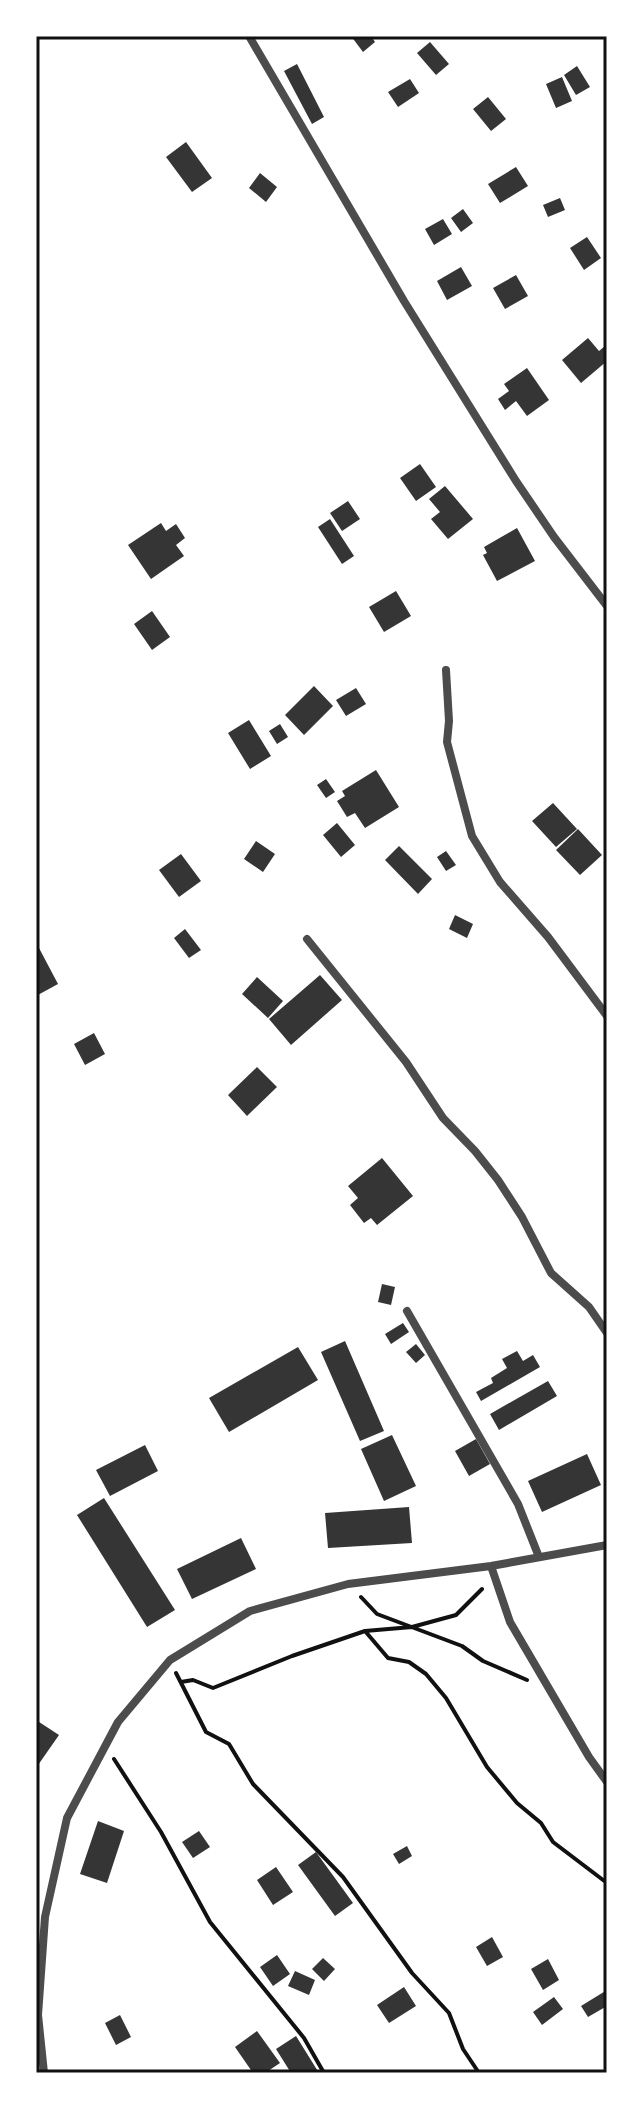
<svg xmlns="http://www.w3.org/2000/svg" width="643" height="2109" font-family="Lora,serif">
	<style>
		.building { fill: #353535 }
		.lines { fill: none; stroke-linecap: round; stroke-linejoin: round }
		.path { stroke: #111; stroke-width: 4 }
		.minor { stroke: #4c4c4c; stroke-width: 8 }
		.neatline { fill: none; stroke: #111; stroke-width: 3 }
	</style>
	<rect width="100%" height="100%" fill="#fff"/>
	<path class="building" d="M351,36H371L375,42L363,52Z
		M430,42L449,64L436,75L417,53Z
		M297,64L324,117L312,124L284,71Z
		M577,66L590,87L576,95L564,75Z
		M562,77L572,101L556,108L546,84Z
		M410,79L419,93L398,107L388,92Z
		M488,97L506,119L491,131L473,109Z
		M186,142L212,178L192,192L166,157Z
		M516,167L528,186L500,203L488,184Z
		M260,173L277,187L266,202L249,188Z
		M560,198L565,210L548,217L543,205Z
		M463,209L473,223L461,232L451,218Z
		M443,219L452,234L434,245L425,229Z
		M587,237L601,258L584,270L570,248Z
		M461,267L472,286L447,300L437,281Z
		M516,275L528,296L505,309L493,288Z
		M588,338L599,351L605,346L607,348V361L581,383L562,360Z
		M527,368L549,400L527,416L516,401L505,410L498,399L509,391L504,384Z
		M420,464L436,487L416,501L400,478Z
		M445,486L473,519L448,539L431,519L440,512L429,499Z
		M348,501L360,519L342,531L330,513Z
		M330,519L354,556L342,564L318,527Z
		M161,523L166,531L176,524L185,538L176,545L184,556L151,579L128,545Z
		M517,528L535,561L497,581L483,555L487,553L484,547Z
		M396,591L411,616L384,632L369,607Z
		M152,611L170,637L152,650L134,624Z
		M314,686L333,706L304,735L285,715Z
		M356,688L366,704L346,716L336,700Z
		M249,720L271,756L250,769L228,733Z
		M280,724L288,737L277,744L269,731Z
		M376,770L399,807L365,828L355,813L347,817L337,801L345,796L342,791Z
		M326,779L335,792L326,798L317,785Z
		M553,803L577,829L556,847L532,821Z
		M337,823L355,845L341,857L323,835Z
		M578,829L602,855L580,875L556,850Z
		M256,841L275,854L263,872L244,859Z
		M399,846L432,879L418,894L385,860Z
		M446,851L456,865L446,871L437,857Z
		M181,854L201,881L179,897L159,870Z
		M455,915L473,924L467,938L449,929Z
		M185,929L201,950L189,958L174,938Z
		M39,948L58,984L36,996V949Z
		M320,975L342,1000L291,1045L269,1019Z
		M257,977L283,1001L268,1018L242,994Z
		M94,1033L105,1054L85,1065L74,1044Z
		M257,1067L277,1087L247,1116L228,1095Z
		M382,1158L413,1196L377,1225L371,1218L364,1223L350,1205L358,1198L348,1186Z
		M382,1284L395,1287L391,1305L378,1302Z
		M403,1323L409,1332L391,1344L385,1334Z
		M345,1341L384,1431L360,1441L321,1352Z
		M416,1344L425,1355L416,1363L406,1352Z
		M298,1347L318,1380L229,1432L209,1398Z
		M517,1351L523,1361L533,1355L540,1367L481,1401L476,1392L493,1383L491,1378L507,1368L502,1359Z
		M548,1381L557,1396L499,1430L490,1414Z
		M392,1435L416,1486L384,1501L361,1449Z
		M476,1439L490,1464L469,1476L455,1451Z
		M145,1445L158,1471L110,1496L96,1470Z
		M587,1454L601,1485L542,1512L528,1481Z
		M104,1498L175,1610L147,1627L77,1515Z
		M409,1507L412,1543L328,1548L325,1513Z
		M241,1538L256,1569L192,1599L177,1569Z
		M36,1720L59,1735L36,1768Z
		M98,1821L124,1831L107,1883L80,1874Z
		M199,1831L210,1847L193,1858L182,1842Z
		M407,1846L412,1856L399,1864L393,1854Z
		M316,1852L353,1903L335,1916L298,1865Z
		M276,1867L293,1892L273,1905L257,1880Z
		M492,1937L503,1957L487,1966L476,1947Z
		M277,1955L290,1974L273,1986L260,1967Z
		M323,1958L335,1969L324,1981L312,1969Z
		M548,1959L559,1980L543,1990L531,1969Z
		M295,1971L315,1980L309,1995L288,1986Z
		M404,1987L416,2006L389,2023L377,2005Z
		M607,1990V2006L588,2017L581,2006Z
		M554,1997L563,2009L542,2025L533,2012Z
		M120,2015L131,2037L116,2045L105,2023Z
		M257,2031L280,2063L265,2073H253L235,2047Z
		M296,2036L319,2073H291L276,2049Z"/>
	<g class="lines">
		<path class="path" d="M361,1597L377,1614L462,1646L483,1661L527,1680
			M365,1631L388,1658L409,1662L426,1674L446,1698L487,1767L517,1803L541,1823L553,1842L607,1883
			M176,1673L206,1732L229,1744L253,1784L343,1877L412,1973L449,2013L463,2049L479,2073
			M181,1682L193,1680L213,1688L292,1656L365,1631L412,1627L456,1615L482,1589
			M114,1759L161,1832L210,1922L304,2038L324,2073"/>
		<path class="minor" d="M249,36L404,301L516,481L554,537L607,606
			M446,670L449,721L447,742L472,836L500,882L548,937L607,1016
			M307,939L406,1062L443,1118L475,1151L498,1180L522,1217L551,1273L589,1307L607,1333
			M407,1311L518,1504L539,1557
			M491,1566L510,1622L589,1757L607,1782
			M44,2073L38,2015L45,1917L67,1818L118,1722L170,1660L250,1611L348,1584L491,1566L607,1545"/>
	</g>
	<rect width="643" height="2109" fill="none" stroke="#ffffff" stroke-width="76"/>
	<rect x="38" y="38" width="567" height="2033" class="neatline"/>
</svg>
